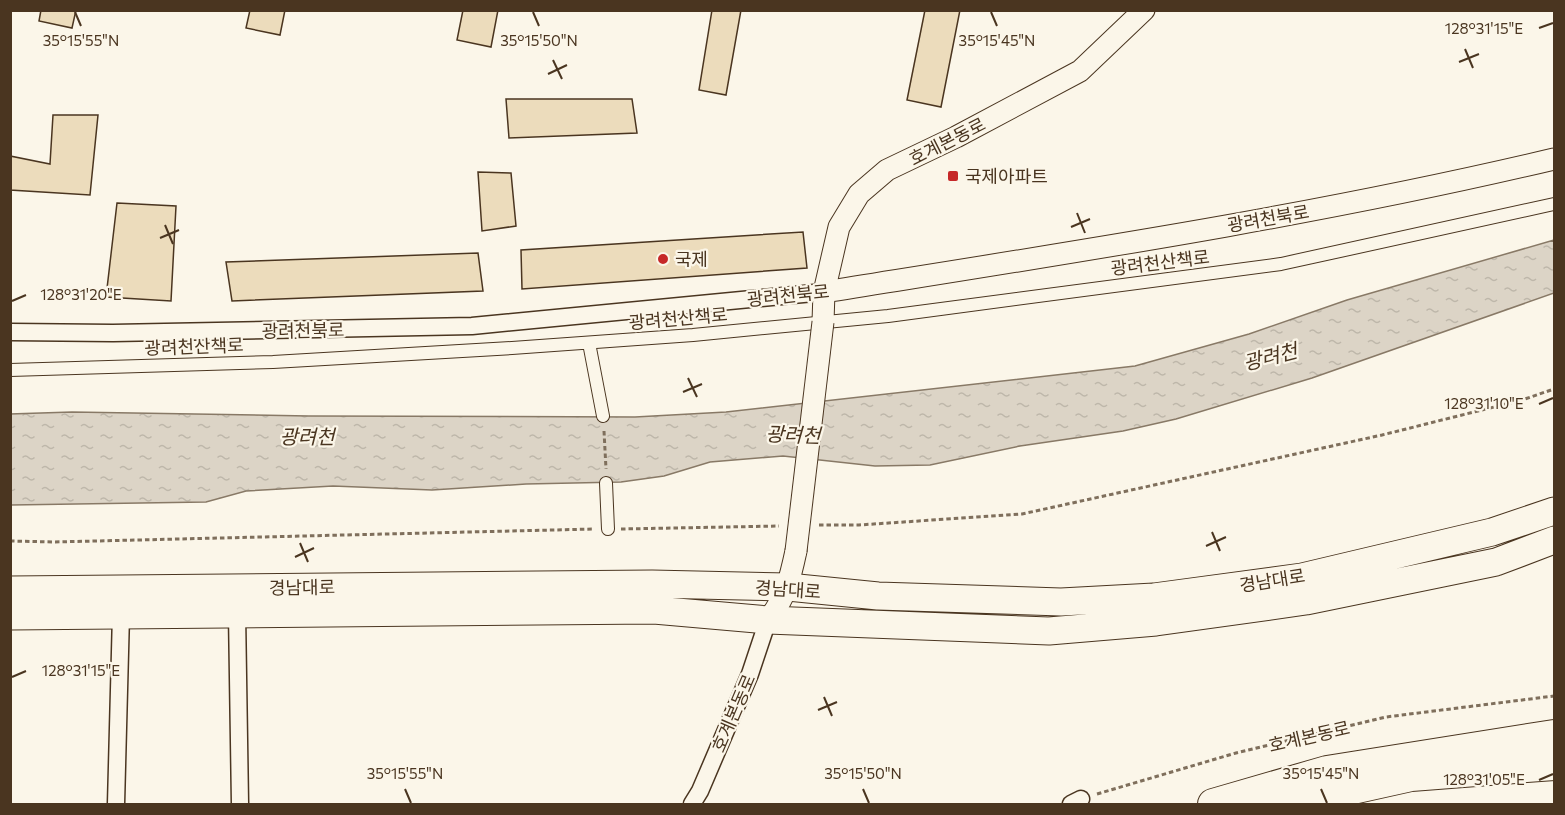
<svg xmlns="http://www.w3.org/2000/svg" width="1565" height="815" font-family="Commissioner,'Noto Sans KR',sans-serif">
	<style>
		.water { fill: url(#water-ripples); stroke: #887966; stroke-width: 1.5 }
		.building { fill: #ecdcbc; stroke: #4a3520; stroke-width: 1.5 }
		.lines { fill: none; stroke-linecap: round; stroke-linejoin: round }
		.pedestrian-casing { stroke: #4a3520; stroke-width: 14 }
		.minor-casing { stroke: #4a3520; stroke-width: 19 }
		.tertiary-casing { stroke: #4a3520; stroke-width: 23 }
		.trunk-casing { stroke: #4a3520; stroke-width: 29 }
		.motorway-casing { stroke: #4a3520; stroke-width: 32 }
		.path { stroke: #7f6f5c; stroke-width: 3; stroke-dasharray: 4.5 3; stroke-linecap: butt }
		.pedestrian { stroke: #fbf6e9; stroke-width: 12 }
		.minor { stroke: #fbf6e9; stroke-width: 16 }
		.tertiary { stroke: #fbf6e9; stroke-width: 21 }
		.trunk { stroke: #fbf6e9; stroke-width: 27 }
		.motorway { stroke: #fbf6e9; stroke-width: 30 }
		.tertiary-bridge-casing { stroke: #4a3520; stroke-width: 23; stroke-linecap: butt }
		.tertiary-bridge { stroke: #fbf6e9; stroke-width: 21 }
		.ticks { fill: none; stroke: #4a3520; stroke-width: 2 }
		.poi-dot { fill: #c62828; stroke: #fbf6e9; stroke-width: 2 }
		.labels { text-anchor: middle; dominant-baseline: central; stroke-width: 4.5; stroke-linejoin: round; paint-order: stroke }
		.street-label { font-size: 18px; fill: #4a3520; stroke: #fbf6e9 }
		.poi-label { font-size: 18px; fill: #4a3520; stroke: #fbf6e9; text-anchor: start }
		.water-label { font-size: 20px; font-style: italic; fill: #4a3520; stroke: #fbf6e9 }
		.ticks-label { font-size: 15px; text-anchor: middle; fill: #4a3520; stroke: #fbf6e9; stroke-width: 4.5; stroke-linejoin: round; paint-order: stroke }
	</style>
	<defs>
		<pattern id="water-ripples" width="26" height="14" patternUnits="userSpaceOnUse" patternTransform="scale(1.5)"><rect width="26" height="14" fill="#dcd4c6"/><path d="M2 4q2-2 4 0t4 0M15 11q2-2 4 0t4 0" fill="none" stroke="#beb7aa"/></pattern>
	</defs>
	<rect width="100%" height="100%" fill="#fbf6e9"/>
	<path class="water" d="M1554,240V293L1312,378L1176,419L1123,431L1020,446L930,465L875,466L783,456L710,462L664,476L621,482L526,484L432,490L333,486L246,491L206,502L11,505L10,414L72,412L309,416L635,417L726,412L1135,366L1249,334L1347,300Z"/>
	<path class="building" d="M41,10H76L72,28L39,21Z
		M250,10H285L280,35L246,28Z
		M463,10H498L491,47L457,40Z
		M712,10H741L726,95L699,90Z
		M925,10H960L941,107L907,100Z
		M506,99H632L637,133L509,138Z
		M53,115H98L90,195L10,190V156L50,164Z
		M478,172L511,173L516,226L482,231Z
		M117,203L176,206L171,301L106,297Z
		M803,232L807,268L522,289L521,250Z
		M478,253L483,291L232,301L226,262Z"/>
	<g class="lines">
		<defs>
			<path id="pedestrian" d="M589,343L603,416
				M10,370L273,362L512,348L693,335L888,316L1281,264L1554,204
				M606,483L608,529"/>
			<path id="minor" d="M10,332L113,333L472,326L824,292
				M237,613L240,804
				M116,804L121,614
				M692,804L700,791L750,674L768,620
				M1071,804L1081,799"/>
			<path id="tertiary" d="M824,292C1068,253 1314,216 1554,159
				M823,322L824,292L839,227L859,194L887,170L956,137L1080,71L1144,10
				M768,620C786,597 790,579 796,551"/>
			<path id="trunk" d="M10,590L652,584L788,587L878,596L1061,602L1154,597L1302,577L1492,532L1554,511
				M10,616L654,610L768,620L1049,631L1156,622L1306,601L1496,562L1554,540"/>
			<path id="motorway" d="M1213,804L1327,771L1554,735
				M1285,804L1411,776L1554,765"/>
		</defs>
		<use href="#pedestrian" class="pedestrian-casing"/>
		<use href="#minor" class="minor-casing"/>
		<use href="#tertiary" class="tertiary-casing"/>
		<use href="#trunk" class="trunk-casing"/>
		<use href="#motorway" class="motorway-casing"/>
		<path class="path" d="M604,431L606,469
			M819,525H859L1022,514L1382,435L1522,400L1554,389
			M621,529L779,526
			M10,541L54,542L594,529
			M1097,794L1236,753L1386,717L1554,696"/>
		<use href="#pedestrian" class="pedestrian"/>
		<use href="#minor" class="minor"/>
		<use href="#tertiary" class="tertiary"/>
		<use href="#trunk" class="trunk"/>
		<use href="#motorway" class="motorway"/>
		<defs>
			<path id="tertiary-bridge" d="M796,551L823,322"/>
		</defs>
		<use href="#tertiary-bridge" class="tertiary-bridge-casing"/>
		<use href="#tertiary-bridge" class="tertiary-bridge"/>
	</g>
	<path class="ticks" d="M75,12L81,26M533,12L539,26M991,12L997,26M1539,28L1553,23M1465,49L1473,68M553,60L562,79M1459,62L1479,54M548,74L567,65M1077,213L1085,233M165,225L173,244M1071,227L1090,219M160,238L179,230M12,301L26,295M688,378L697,397M683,392L702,384M1539,404L1553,398M1212,532L1220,551M300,543L308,562M1206,546L1226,537M295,557L314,548M12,677L26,671M824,697L832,716M818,710L837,702M1539,780L1553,774M405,789L411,803M863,789L869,803M1321,789L1327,803"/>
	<g class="poi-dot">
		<rect x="947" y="170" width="12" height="12" rx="3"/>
		<circle cx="663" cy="259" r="6"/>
	</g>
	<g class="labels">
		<g class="street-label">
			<text transform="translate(947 141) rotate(-27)">호계본동로</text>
			<text transform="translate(1268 218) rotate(-10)">광려천북로</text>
			<text transform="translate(1160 262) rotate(-7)">광려천산책로</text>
			<text transform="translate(788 295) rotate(-6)">광려천북로</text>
			<text transform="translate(678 318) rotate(-5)">광려천산책로</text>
			<text transform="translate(303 330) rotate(-1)">광려천북로</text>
			<text transform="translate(194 346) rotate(-2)">광려천산책로</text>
			<text transform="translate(1272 580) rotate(-9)">경남대로</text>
			<text transform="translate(302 587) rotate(-1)">경남대로</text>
			<text transform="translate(788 589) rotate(4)">경남대로</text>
			<text transform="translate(733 713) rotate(-67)">호계본동로</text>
			<text transform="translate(1309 736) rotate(-13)">호계본동로</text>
		</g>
		<g class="poi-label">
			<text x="965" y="176">국제아파트</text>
			<text x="675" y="259">국제</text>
		</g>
		<g class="water-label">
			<text transform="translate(1270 356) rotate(-14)">광려천</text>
			<text transform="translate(793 434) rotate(2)">광려천</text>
			<text x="307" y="436">광려천</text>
		</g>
	</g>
	<g class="ticks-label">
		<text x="1484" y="34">128°31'15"E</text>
		<text x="81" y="46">35°15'55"N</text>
		<text x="539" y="46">35°15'50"N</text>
		<text x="997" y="46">35°15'45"N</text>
		<text x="81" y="300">128°31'20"E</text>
		<text x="1484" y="409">128°31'10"E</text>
		<text x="81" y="676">128°31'15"E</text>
		<text x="405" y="779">35°15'55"N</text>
		<text x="863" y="779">35°15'50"N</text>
		<text x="1321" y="779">35°15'45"N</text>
		<text x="1484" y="785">128°31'05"E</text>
	</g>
	<rect width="1565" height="815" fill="none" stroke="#4a3520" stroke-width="24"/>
</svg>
